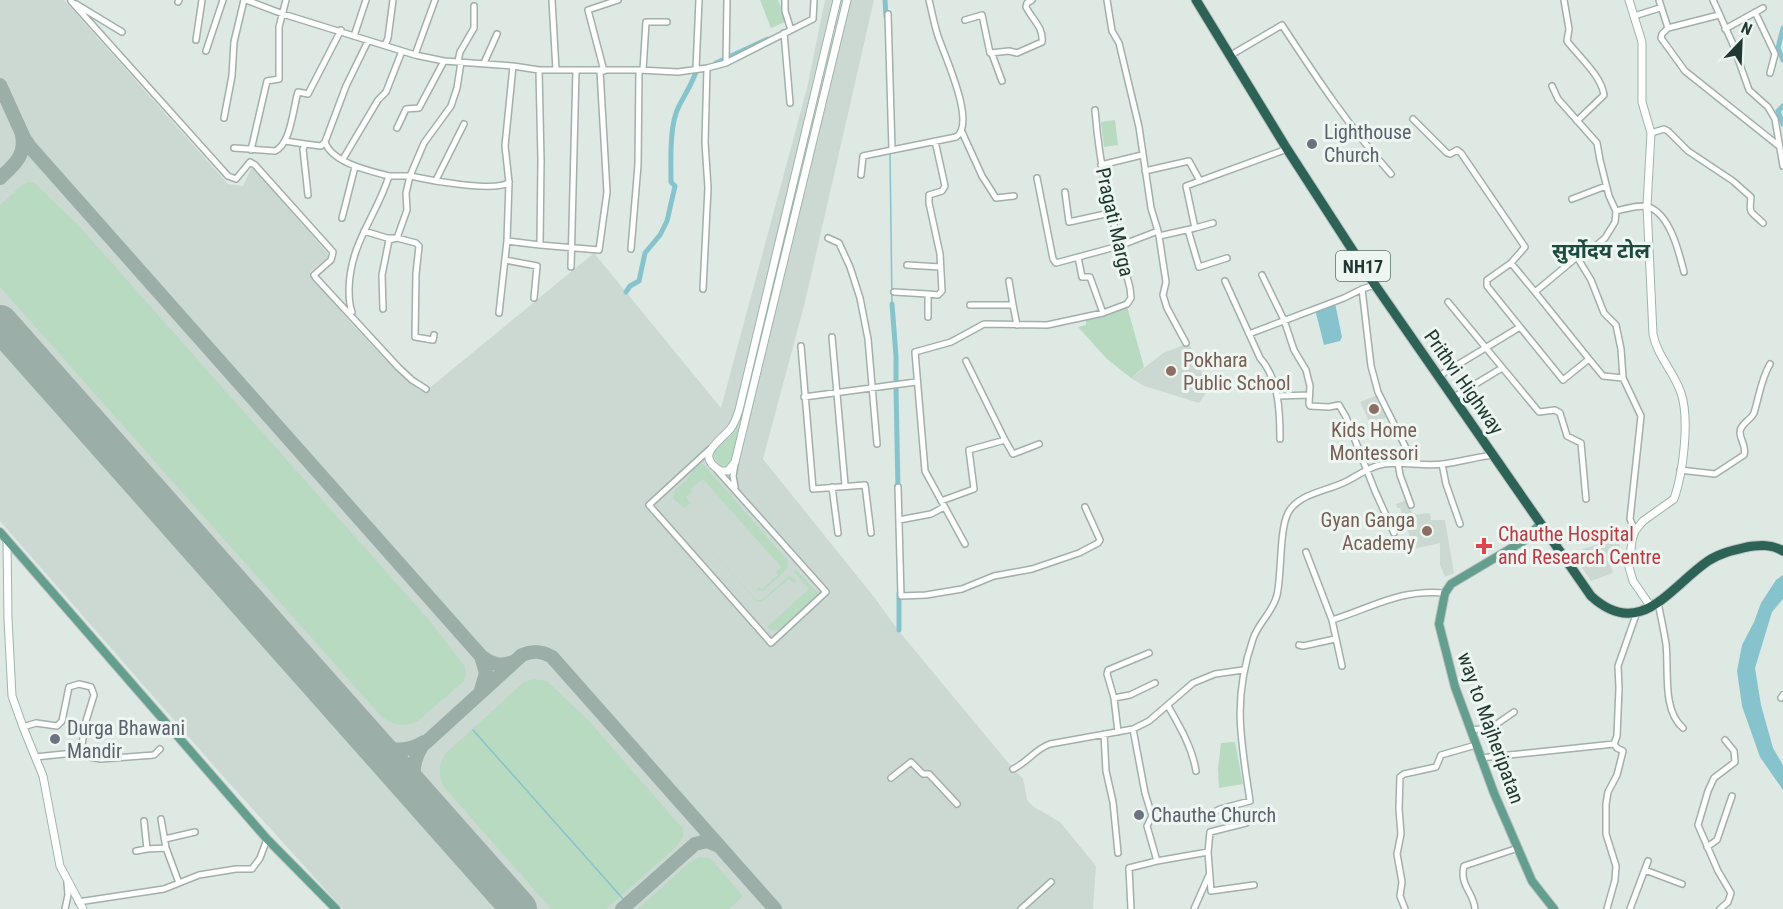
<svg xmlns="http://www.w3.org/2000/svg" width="1783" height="909" font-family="'Roboto Condensed','Noto Sans Devanagari',sans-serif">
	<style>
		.built { fill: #ccd9d3 }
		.green { fill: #b7dac0 }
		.water { fill: #87c3cd }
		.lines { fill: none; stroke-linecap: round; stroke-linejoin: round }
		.stream { stroke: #87c3cd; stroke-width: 1.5 }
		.canal { stroke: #87c3cd; stroke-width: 5 }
		.taxiway { stroke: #9caea8; stroke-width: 14 }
		.runway { stroke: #9caea8; stroke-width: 36 }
		.street-casing { stroke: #a1b0ab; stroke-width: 8 }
		.secondary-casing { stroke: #9eb5ac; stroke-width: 9 }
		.primary-casing { stroke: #bcc3c1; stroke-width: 10 }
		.highway-casing { stroke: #bcc3c1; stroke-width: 11 }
		.street { stroke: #fff; stroke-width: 5 }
		.secondary { stroke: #fff; stroke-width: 7 }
		.primary { stroke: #649e8e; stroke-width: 8 }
		.highway { stroke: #2d6357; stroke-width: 9 }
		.worship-dot { fill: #6b7280; stroke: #eef6f2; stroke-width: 2 }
		.education-dot { fill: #8d6e63; stroke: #eef6f2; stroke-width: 2 }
		.health-dot { fill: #e0444e; stroke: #eef6f2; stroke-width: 2 }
		.labels { text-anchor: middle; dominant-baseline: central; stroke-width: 6; stroke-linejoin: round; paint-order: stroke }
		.shield { fill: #eef6f2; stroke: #5e716b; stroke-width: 1.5 }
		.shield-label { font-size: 18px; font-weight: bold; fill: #203831 }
		.worship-label { font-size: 20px; fill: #5b616d; stroke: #eef6f2; text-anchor: start }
		.street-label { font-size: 20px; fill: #203831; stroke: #eef6f2 }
		.education-label { font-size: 20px; fill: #785e54; stroke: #eef6f2; text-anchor: start }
		.health-label { font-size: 20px; fill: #be3a42; stroke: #eef6f2; text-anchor: start }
		.neighbourhood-label { font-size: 21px; font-weight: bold; fill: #1d493e; stroke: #eef6f2 }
	</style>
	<rect width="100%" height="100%" fill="#dee9e4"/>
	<path class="built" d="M0,0H64L228,184L243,186L252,167L330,256L311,271L310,275L349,321L383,357L419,390L424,392L427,390L594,253L721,408L807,88L825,0H874L805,302L763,459L874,597L898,630L1015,771L1023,778L1027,800L1034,807L1060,822L1096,866L1093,909H343L221,774L0,521Z
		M1189,343L1201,369L1204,385L1209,389L1199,403L1144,386L1131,378L1163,353Z
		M1378,395L1388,417L1371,425L1360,402Z
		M1406,500L1413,515L1430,513L1431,520H1445L1454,573L1445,577L1440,565V543L1414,549L1400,508H1397L1396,504Z
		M1618,537L1621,551L1613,554L1609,559L1613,573L1591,581L1572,553Z"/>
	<path class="green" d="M760,0H778L787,21L771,28Z
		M1115,120L1118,145L1104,147L1101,122Z
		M28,182L34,183L40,188L80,227L430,621L465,667L466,675L463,682L419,720C406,728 393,726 381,716L0,287V205L22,185Z
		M1127,306L1144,367L1131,378L1107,359L1078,327L1086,325V320L1104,317Z
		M738,429H740L733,462L727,466L721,465L714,457V452Z
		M699,464H703L788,561L787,569L763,591L756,589L759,587L762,589L778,575L776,572L781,567L703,479L690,489L692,492L686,497L691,503L684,508L673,498L675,490L686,480Z
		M679,514L756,600H762L790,575L796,581L794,583L789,579L761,602H757Z
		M796,570L818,593L816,597L781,628C776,631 771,631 767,627L809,589L794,572Z
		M533,679L547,681L590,722L683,829V837L676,847L606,909H551L444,787C438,775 438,766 445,754L524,682Z
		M1235,742L1243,784L1219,788L1218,769L1221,743Z
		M700,857L710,858L743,896L729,909H638L690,862Z"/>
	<path class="water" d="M1335,303L1342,337L1340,341L1324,345L1315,309Z
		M1783,575V599L1772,612L1755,668L1761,705L1773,748L1783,765V790L1760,757L1742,706L1737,671L1742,645L1754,622L1761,603L1776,580Z"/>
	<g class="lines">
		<path class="stream" d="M890,154L892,304
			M473,730L632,909"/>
		<path class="canal" d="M885,0L886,17
			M1783,28L1778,48L1783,60
			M716,63L768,39
			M1783,106L1778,111L1783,124
			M626,292L630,286L639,281L645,253L660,235L667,221L675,186L671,182C671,161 669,125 679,106C684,96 695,79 697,68L699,67
			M892,304L896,356V381
			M896,388L898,490
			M899,630V593"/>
		<path class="taxiway" d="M0,85L24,138L31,148L481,656
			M0,178C14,165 26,156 22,135
			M481,690L486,673L481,656C492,665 502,667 515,661
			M366,736C384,750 403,755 424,742
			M422,800C412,781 410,765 422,746L522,655C533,650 542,651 552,657L775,909
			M622,909L695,844L707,841L719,846"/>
		<path class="runway" d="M0,323L519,909"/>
		<defs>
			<path id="street" d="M246,0L283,14L415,55L444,61L513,66L539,70H639L678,72L707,68L726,63L813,19L814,0
				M552,0L556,70
				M785,0V11L791,30
				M1107,0L1112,31L1119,43L1139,127L1151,208L1158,231
				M1564,0L1569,29L1567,41C1579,57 1601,75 1604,95L1577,121
				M1659,0L1668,28L1662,34L1661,38L1685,71L1779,146
				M1713,0L1732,42L1749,90L1768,107L1775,119L1783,166
				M71,1L228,176L236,179L250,162L255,165L333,252L331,260L314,275L316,278L398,367L412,380L426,389
				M178,2L179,0
				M76,4L122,32
				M1755,12L1775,54L1770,73
				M888,14L892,150L956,137C977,124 944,55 938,36C934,24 932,12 929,0
				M1634,16L1660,8
				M965,20L982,15L990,53L1009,51L1017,53L1042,42C1044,28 1032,19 1026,7L1027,3L1032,0
				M1668,28L1719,15
				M1725,29L1763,8
				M784,33L790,103
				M354,36L366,0
				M196,40L202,0
				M385,45L388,38L393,0
				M206,51L223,0
				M992,54L1002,81
				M415,55L435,0
				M1231,55L1282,25C1316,77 1350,128 1391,174
				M458,61L460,52L474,28V6
				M461,62L457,88L451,106L424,143L410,176C428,180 497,193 509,182
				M484,63L497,34
				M726,63L727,0
				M696,69L699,0
				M643,70L646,22H667
				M604,71L588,10L618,0
				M224,118L232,76L234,42L244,0
				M1413,119L1447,153L1450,154L1457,150L1461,153L1525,247L1511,263
				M397,128L406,109L419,108L444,61
				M962,132L982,176L996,198L1014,196
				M1651,133L1664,129L1668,131L1688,151L1733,181L1751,197C1749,215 1750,210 1763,223
				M285,141L305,144
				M234,148L275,151C291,144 293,108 298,92L308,94L341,30
				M251,150L267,81L279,79V27L286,0
				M343,159L378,100L386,92L402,51
				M1101,165L1142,155
				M1145,171L1189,161L1200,181
				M861,175L863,156L892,150
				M389,176H410L406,193L407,210L397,238L416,243L419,246L416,274L415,337L433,340L434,335
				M1037,178L1053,259L1056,263L1119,246L1158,231L1159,236L1195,228L1186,186L1287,149
				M436,180L464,124
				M1065,192L1069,222L1110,213
				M308,195L303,149L305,144L321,146L325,142
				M1572,199L1606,186
				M1616,211C1625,209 1640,204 1649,207C1670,215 1679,252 1684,272
				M342,218L355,167
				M1195,228L1213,223
				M1188,230L1199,267L1227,258
				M364,231L387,238H397L389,240L382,275L383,309
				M1159,236L1166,282L1163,295L1167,308L1186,343
				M828,238L839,243L850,267L860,298L868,339L877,444
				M507,241L540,245L541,160L539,70
				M540,245L599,250L607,192L600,71
				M631,249L638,165L639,70
				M1078,257L1082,277H1090L1103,313
				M1577,257L1591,280L1604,313L1616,325L1621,349L1623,378
				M505,260L537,266L534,298
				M907,265L940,267
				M571,267L576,71
				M1262,275L1284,320L1294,350L1306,370L1310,386L1309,404L1310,406L1329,407L1339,405L1346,417L1375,491L1394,533
				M1009,281L1013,305
				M1225,281L1260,358C1279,379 1280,412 1280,439
				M703,289L708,188L705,142L707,68
				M1362,289L1371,366L1378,392L1414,464
				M894,292L928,294
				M1448,302L1539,412L1555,410L1560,413L1567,436L1581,443L1586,499
				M970,305H1013L1017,325
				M352,312C349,305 349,297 349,289C350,243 376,217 389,176C370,171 332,163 325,142L346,86L368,41
				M499,313L507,241L509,182L505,146L513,66
				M928,317V294L938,295L942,291L940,254L929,203V195L942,191L945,186L935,141
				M1520,327L1563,380L1589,359L1535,292
				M1249,334L1344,298L1362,289L1375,285
				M832,337L845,485
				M801,346L813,489L865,485L871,533
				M1589,359L1603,376L1623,378L1641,416L1630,519L1635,531
				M1439,376L1520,327L1487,286V280L1511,263L1535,292L1577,257L1591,250L1605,238L1615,222L1616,211L1609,196L1600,160L1597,143L1558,99L1552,86
				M1278,396L1309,395
				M804,397L916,382
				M1454,397L1502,368
				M1005,440L1013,454L1039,444
				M710,449L649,505L771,643L826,592L717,470
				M1398,463L1400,475L1411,505
				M1442,464L1446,484L1460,524
				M1680,470L1715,474L1744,455C1747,446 1740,441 1740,432C1740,424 1751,420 1754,413C1759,397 1761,379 1770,364
				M735,487L733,476L735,464
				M832,487L838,533
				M898,487L901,596L926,595L962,589L994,576L1032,569L1079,553L1098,543L1100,540L1085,507
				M941,501L974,489L969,450L1005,440L966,361
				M899,520L931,514L944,507
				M965,544L925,471L915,352L951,342L984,324L1047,325L1103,313L1127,304L1131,298L1130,288C1114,227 1100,174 1095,110
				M1306,552L1332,620L1342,666
				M1658,603C1661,617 1664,631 1666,644C1669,671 1662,710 1683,728
				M1332,620C1374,607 1399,589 1445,593
				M1299,645L1303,646L1335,639
				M1114,698L1130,695L1155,683
				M1781,698L1783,695
				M1168,706C1180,727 1192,747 1196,771
				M23,727L36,723L57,726L62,721L69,687L79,684L91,687L94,695L86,721L81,750L74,753L35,757
				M1470,730L1491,728L1514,712
				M1118,732L1114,698L1107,674L1108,670L1149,653
				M1104,734L1106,771L1113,802L1118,853
				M81,750L83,756L101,759L154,755L160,749
				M1480,758L1614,744L1617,736L1619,688L1618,666L1637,612
				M1013,769C1028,762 1035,749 1050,744L1133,729L1149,721L1193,683L1215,674L1243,670
				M891,778L911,762L923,774H929L957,804
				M1208,815L1220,809L1250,801C1241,740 1232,700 1253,639C1258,623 1273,612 1277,595C1282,573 1279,531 1288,513C1298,493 1329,491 1347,481C1359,475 1370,466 1384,464C1403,461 1424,467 1443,464C1460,462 1476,457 1493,455
				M161,819L166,848L179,883
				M165,839L195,832
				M1707,847L1717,840L1732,796
				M147,849L166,848
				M136,851L147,849L144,821
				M1208,852L1211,891L1254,885
				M1157,861L1208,852L1210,832L1246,823
				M1645,870L1682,884
				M78,902L164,889L199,875L236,869H252L260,858L267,839
				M65,909L68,895L67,883
				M1021,909L1051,882
				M1131,909L1129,868L1157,861L1147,826L1152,816L1145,793L1133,729
				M1194,909L1209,875
				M1405,909L1400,896L1402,882L1397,854L1401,834L1399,809L1400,777L1404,774L1436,767L1441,755L1476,745
				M1475,909C1474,893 1459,885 1464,866L1518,848
				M1607,909L1615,880L1616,866L1606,834V804L1608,792L1617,775L1623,751L1617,748L1614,744
				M1630,909L1648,861
				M1720,909L1728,902L1731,893L1718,871L1698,825L1708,791L1714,778L1735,762L1734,751L1725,740"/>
			<path id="secondary" d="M837,0L739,410C737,416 735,423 731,428C720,442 693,455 721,471H728L735,462L847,0
				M1629,0L1642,42V102L1651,133L1647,206L1653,334C1657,356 1674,372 1681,393C1690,420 1683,473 1674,499L1643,521L1635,531L1632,540L1629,567L1633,581L1651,607
				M7,540L8,619L12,696L23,727L43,776L60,866L83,909"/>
			<path id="primary" d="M1540,524L1525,540L1451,584L1445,593L1439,624L1455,687L1494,793L1532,881L1554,909
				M0,532L267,839L336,909"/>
			<path id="highway" d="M1196,0L1287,149L1375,285L1591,596C1640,641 1670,587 1708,561C1720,553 1734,550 1747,547C1760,545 1771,544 1783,551"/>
		</defs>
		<use href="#street" class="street-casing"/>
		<use href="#secondary" class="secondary-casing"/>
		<use href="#primary" class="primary-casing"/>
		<use href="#highway" class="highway-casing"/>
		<use href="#street" class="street"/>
		<use href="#secondary" class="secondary"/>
		<use href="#primary" class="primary"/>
		<use href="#highway" class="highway"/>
	</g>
	<g class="worship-dot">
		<circle cx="1312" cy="144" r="6"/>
		<circle cx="55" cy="739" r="6"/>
		<circle cx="1139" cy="815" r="6"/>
	</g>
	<g class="education-dot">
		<circle cx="1171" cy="371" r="6"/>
		<circle cx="1374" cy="409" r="6"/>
		<circle cx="1427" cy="531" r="6"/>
	</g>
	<path class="health-dot" d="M1481 537h6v6h6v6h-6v6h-6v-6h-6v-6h6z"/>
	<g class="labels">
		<rect class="shield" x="1336" y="251" width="54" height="30" rx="4.5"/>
		<g class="shield-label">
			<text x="1363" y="266">NH17</text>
		</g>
		<g class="worship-label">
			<text x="1324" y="132">Lighthouse<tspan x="1324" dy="23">Church</tspan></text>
			<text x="67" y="728">Durga Bhawani<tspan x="67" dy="23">Mandir</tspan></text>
			<text x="1151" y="815">Chauthe Church</text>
		</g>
		<g class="street-label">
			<text transform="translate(1115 222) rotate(77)">Pragati Marga</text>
			<text transform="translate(1464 382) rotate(55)">Prithvi Highway</text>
			<text transform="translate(1491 728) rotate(70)">way to Majheripatan</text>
		</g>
		<g class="education-label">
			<text x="1183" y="360">Pokhara<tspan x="1183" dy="23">Public School</tspan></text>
			<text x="1374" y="430" text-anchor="middle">Kids Home<tspan x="1374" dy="23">Montessori</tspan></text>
			<text x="1415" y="520" text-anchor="end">Gyan Ganga<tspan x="1415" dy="23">Academy</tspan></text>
		</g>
		<g class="health-label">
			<text x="1498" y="534">Chauthe Hospital<tspan x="1498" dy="23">and Research Centre</tspan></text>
		</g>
		<g class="neighbourhood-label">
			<text x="1601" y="251">सुर्योदय टोल</text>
		</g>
	</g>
	<g transform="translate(1741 42) rotate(23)" stroke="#eef6f2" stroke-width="4.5" paint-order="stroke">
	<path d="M0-4.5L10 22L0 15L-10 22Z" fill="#203831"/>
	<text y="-9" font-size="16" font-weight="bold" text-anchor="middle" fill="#203831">N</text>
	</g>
</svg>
